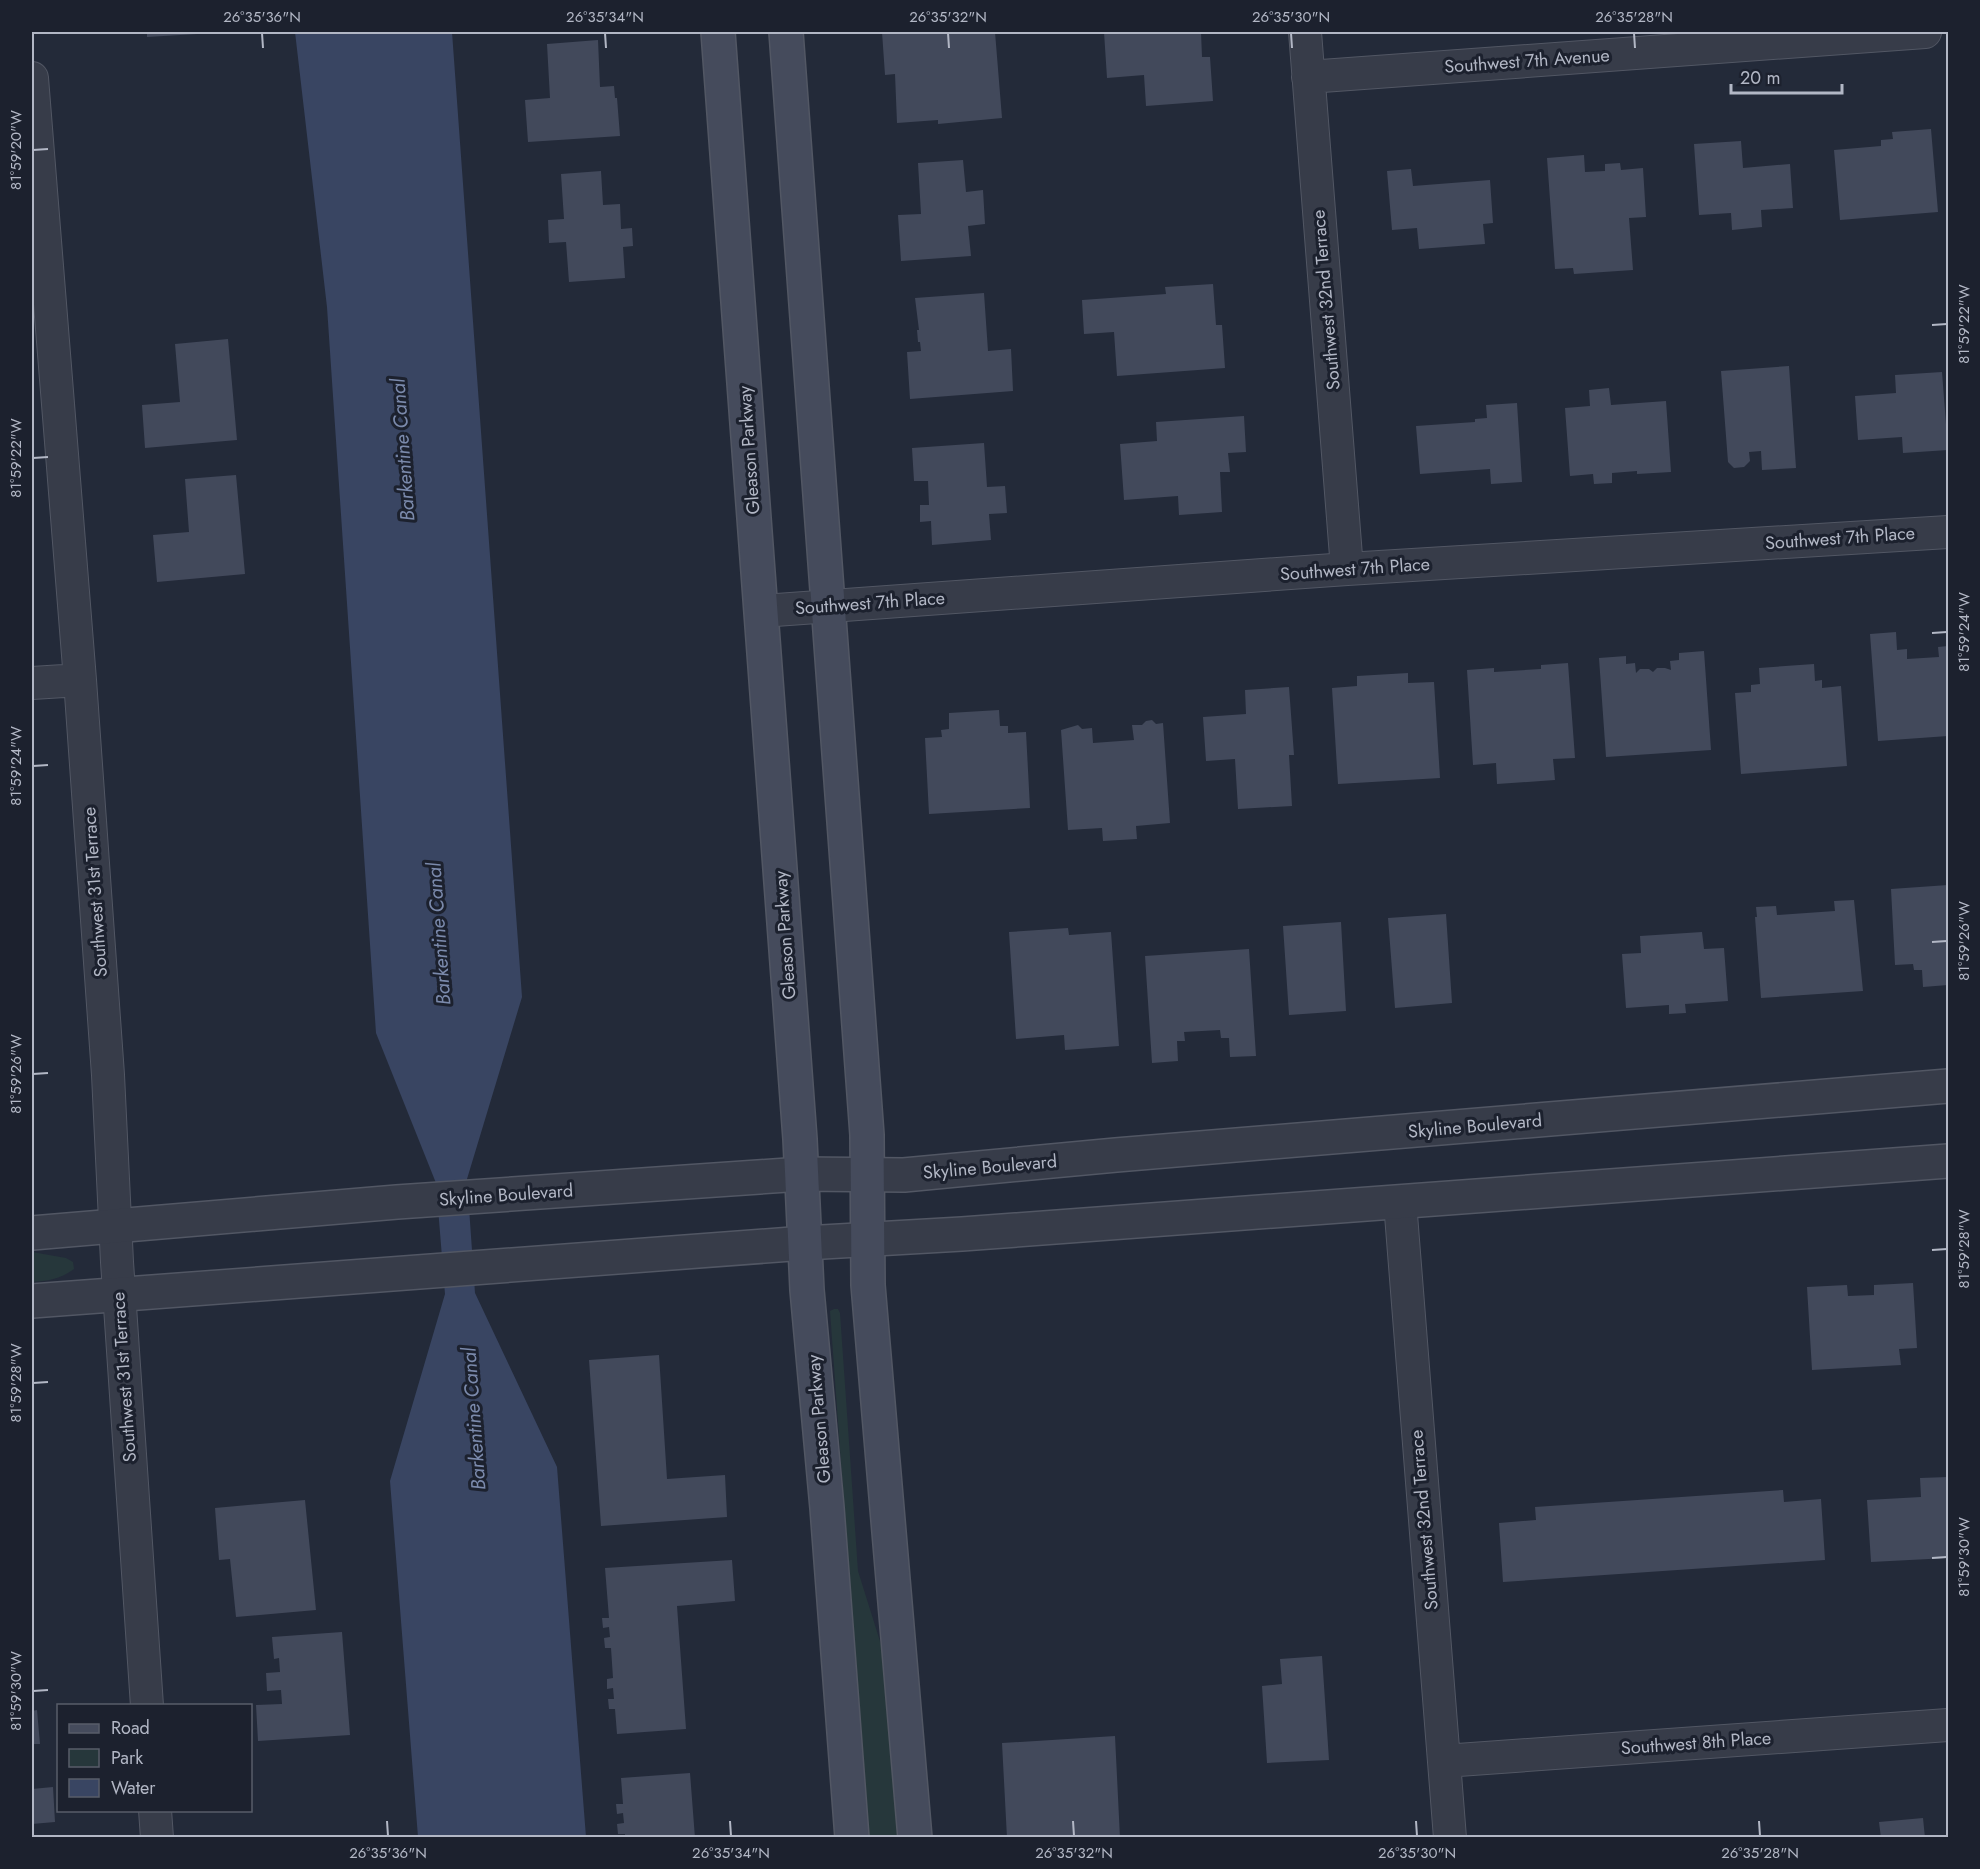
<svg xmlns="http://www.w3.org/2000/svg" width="1980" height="1869" font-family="Jost,sans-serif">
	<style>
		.green { fill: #26373b }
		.water { fill: #394562 }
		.building { fill: #42495b }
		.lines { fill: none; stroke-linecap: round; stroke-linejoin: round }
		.minor-casing { stroke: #525764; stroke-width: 34 }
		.tertiary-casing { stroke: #525764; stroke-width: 36 }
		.secondary-casing { stroke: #525764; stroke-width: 36 }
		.minor { stroke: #373c49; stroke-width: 32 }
		.tertiary { stroke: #373c49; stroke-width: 33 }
		.secondary { stroke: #454b5c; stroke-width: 33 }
		.ticks { fill: none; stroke: #b2b7c5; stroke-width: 2 }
		.labels { text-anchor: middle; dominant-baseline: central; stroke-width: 6; stroke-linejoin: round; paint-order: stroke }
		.street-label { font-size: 18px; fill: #b2b7c5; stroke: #1c212e }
		.water-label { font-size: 20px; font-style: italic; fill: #7b8aac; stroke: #1c212e }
		.neatline { fill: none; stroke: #b2b7c5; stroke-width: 2 }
		.ticks-label { font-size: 15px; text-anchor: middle; fill: #b2b7c5 }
	</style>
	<rect width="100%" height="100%" fill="#232a39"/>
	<path class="green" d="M32,1252L66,1258L73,1262L74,1269C61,1279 48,1281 32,1282Z
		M834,1309H838L840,1313L858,1571L884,1654L898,1837H865L853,1675L856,1672L830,1311Z"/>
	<path class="water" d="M295,32H452L522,997L467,1179L475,1293L557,1467L586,1837H418L390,1481L445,1294L436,1183L376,1033L327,307Z"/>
	<path class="building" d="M147,32H214V33L147,37Z
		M882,32H995L1002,118L938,124V120L897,123L895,74L885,75Z
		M1104,32H1201L1202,57H1210L1213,101L1146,106L1144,75L1107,78Z
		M598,40L600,87L614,86L615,98H617L620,136L528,142L525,100L550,98L547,44Z
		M1931,129L1938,212L1840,220L1834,150L1881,146V140L1893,139L1892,132Z
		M1741,141L1743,168L1790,164L1793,208L1761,210L1762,227L1732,230L1731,213L1699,215L1694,144Z
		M1584,155L1585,172L1605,171V164L1620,163L1621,170L1643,168L1646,217L1629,218L1633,270L1574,274L1573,268L1555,269L1547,158Z
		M963,160L966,192L983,190L985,224L968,226L971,256L901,261L898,215L921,214L918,163Z
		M1411,169L1413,186L1490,180L1493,223L1483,224L1485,244L1419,249L1417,228L1392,230L1387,171Z
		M601,171L603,205L620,204L621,229L632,228L633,246L623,247L625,278L569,282L566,242L549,243L548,220L564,219L561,174Z
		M1213,284L1216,325H1222L1225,368L1117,376L1114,332L1084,334L1082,300L1166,294L1165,287Z
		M984,293L988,351L1011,349L1013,391L910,399L907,352L921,351L920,342H918L917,330H919L915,298Z
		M228,339L237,440L145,448L142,405L180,402L175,344Z
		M1789,366L1796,468L1762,470L1761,451L1749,452L1750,461L1744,467L1734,468L1728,462L1721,371Z
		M1942,372L1948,450L1903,453L1902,437L1858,440L1855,396L1896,393L1895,375Z
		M1609,388L1611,405L1666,401L1671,472L1637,474V471L1612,473V483L1594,484L1593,474L1570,476L1565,408L1590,406L1589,390Z
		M1517,403L1522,482L1491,484L1490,469L1420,474L1416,426L1475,422V419L1487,418L1486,405Z
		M1244,416L1246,452L1228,453L1230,472H1220L1222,512L1179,515L1178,496L1124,500L1120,444L1157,441L1156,422Z
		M984,443L987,487L1005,486L1007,513L989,514L991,540L932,545L931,521L920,522V505H929L928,481H914L912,448Z
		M236,475L245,574L157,582L153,535L189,532L185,479Z
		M1896,632L1897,650L1907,649V659L1939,657L1938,647L1948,646V736L1878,741L1870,634Z
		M1704,651L1711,750L1606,757L1599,658L1626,656V664L1635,663L1636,673L1640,669H1649L1653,672L1657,668H1665L1671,670L1670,661L1679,660V653Z
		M1568,663L1575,758L1553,759L1555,780L1497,784L1496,763L1473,765L1467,670L1494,668V672L1541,669V665Z
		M1814,664L1815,681L1822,680V688L1841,686L1847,766L1741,774L1735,693L1751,692V685L1760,684L1759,668Z
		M1408,673V683L1434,682L1440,778L1338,784L1332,688L1357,686V676Z
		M1289,687L1294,755H1289L1292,806L1238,809L1235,759L1206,761L1203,717L1246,714L1245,690Z
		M999,710L1000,726H1008V733L1026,732L1030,808L929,814L925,738L942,737L941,730L949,729V713Z
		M1152,720L1156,724L1163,723L1170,823L1136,826L1137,839L1103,841L1102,828L1068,830L1061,730L1078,725L1082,729L1092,728L1093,743L1134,740L1132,725H1142L1146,721Z
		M1948,885V985L1923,987L1922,970H1914L1913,964L1895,965L1891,889Z
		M1854,900L1863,991L1761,998L1755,917H1757L1756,907L1776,906L1777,915L1835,911L1834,901Z
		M1446,914L1452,1003L1395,1008L1388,918Z
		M1341,922L1346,1011L1289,1015L1283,926Z
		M1068,928L1069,935L1111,932L1119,1046L1065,1050L1064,1035L1016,1039L1009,932Z
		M1702,932L1704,949L1724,948L1728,1001L1685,1004L1686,1013L1669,1014V1005L1626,1008L1622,954L1641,953L1640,936Z
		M1249,949L1256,1056L1230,1057L1229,1038H1221L1220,1030L1184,1032L1185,1041H1177L1178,1061L1152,1063L1145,956Z
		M1913,1283L1917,1348L1899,1349L1901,1365L1812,1370L1807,1287L1847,1285L1848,1296L1874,1295V1285Z
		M659,1355L667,1479L725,1475L727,1517L601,1526L589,1360Z
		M1948,1477V1558L1871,1562L1867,1500L1921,1497L1920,1478Z
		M1783,1490L1784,1502L1821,1499L1825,1560L1503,1582L1499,1523L1536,1520L1535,1507Z
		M305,1500L316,1610L236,1617L230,1559L219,1560L215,1508Z
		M732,1560L735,1601L677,1606L686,1729L617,1734L615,1709H609L608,1699H614L613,1688L607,1689V1679L613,1678L611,1648H605L604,1638L610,1637L609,1627L603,1628L602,1618H609L605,1568Z
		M342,1632L350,1735L258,1741L256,1705L282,1704L281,1690L267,1691L266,1673L280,1672L279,1658L274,1659L272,1637Z
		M1322,1656L1329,1760L1267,1763L1262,1686L1282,1684L1280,1659Z
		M37,1710L40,1744H32V1711Z
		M1115,1736L1120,1838H1007L1002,1743Z
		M690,1773L695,1838H625V1834H618L617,1824L624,1823L623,1813L617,1814L616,1804H623L621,1778Z
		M53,1787L55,1822L32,1824V1789Z
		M1923,1818L1925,1838H1881L1879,1822Z"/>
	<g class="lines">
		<defs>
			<path id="minor" d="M1305,32L1347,569
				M1308,77L1925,32
				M32,78L80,680L108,1075L117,1262L147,1706
				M761,611L1347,569L1948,532
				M32,683L80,680
				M1400,1202L1450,1838
				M1444,1761L1948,1725
				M155,1810L157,1838"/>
			<path id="tertiary" d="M32,1233L397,1202L802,1174L904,1175L1116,1155L1948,1086
				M32,1301L805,1243L962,1234L1948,1161"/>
			<path id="secondary" d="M718,32L800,1139L807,1290L827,1508L852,1838
				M786,32L867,1135L868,1285L915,1838"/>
		</defs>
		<use href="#minor" class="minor-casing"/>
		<use href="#tertiary" class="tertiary-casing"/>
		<use href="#secondary" class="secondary-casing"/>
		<use href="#minor" class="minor"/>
		<use href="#tertiary" class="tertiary"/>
		<use href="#secondary" class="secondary"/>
	</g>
	<path class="ticks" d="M262,33L263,48M605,33L606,48M948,33L949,48M1291,33L1292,48M1634,33L1635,48M33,150L48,149M1932,325L1947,324M33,458L48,457M1932,633L1947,632M33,766L48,765M1932,942L1947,941M33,1074L48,1073M1932,1250L1947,1249M33,1383L48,1382M1932,1558L1947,1557M33,1691L48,1690M387,1821L388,1836M730,1821L731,1836M1073,1821L1074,1836M1416,1821L1417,1836M1759,1821L1760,1836"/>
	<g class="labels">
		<g class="street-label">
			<text transform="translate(1527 61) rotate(-4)">Southwest 7th Avenue</text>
			<text transform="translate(1326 300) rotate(-95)">Southwest 32nd Terrace</text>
			<text transform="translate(749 450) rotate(-94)">Gleason Parkway</text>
			<text transform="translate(1840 538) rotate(-4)">Southwest 7th Place</text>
			<text transform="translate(1355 569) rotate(-4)">Southwest 7th Place</text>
			<text transform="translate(870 603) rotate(-4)">Southwest 7th Place</text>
			<text transform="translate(95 892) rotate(-94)">Southwest 31st Terrace</text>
			<text transform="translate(785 935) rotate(-94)">Gleason Parkway</text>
			<text transform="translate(1475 1126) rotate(-5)">Skyline Boulevard</text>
			<text transform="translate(990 1167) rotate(-5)">Skyline Boulevard</text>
			<text transform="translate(506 1195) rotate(-4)">Skyline Boulevard</text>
			<text transform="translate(124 1377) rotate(-94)">Southwest 31st Terrace</text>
			<text transform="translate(819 1419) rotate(-95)">Gleason Parkway</text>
			<text transform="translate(1424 1520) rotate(-95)">Southwest 32nd Terrace</text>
			<text transform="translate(1696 1743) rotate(-4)">Southwest 8th Place</text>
		</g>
		<g class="water-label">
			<text transform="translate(403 450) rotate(-94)">Barkentine Canal</text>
			<text transform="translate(439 934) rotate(-94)">Barkentine Canal</text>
			<text transform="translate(474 1419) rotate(-94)">Barkentine Canal</text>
		</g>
	</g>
	<rect width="1980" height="1869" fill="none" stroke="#1c212e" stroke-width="66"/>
	<rect x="57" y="1704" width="195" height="108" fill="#1c212e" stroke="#585d6a" stroke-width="1.5"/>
	<rect x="69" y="1724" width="30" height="9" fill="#454b5c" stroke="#585d6a" stroke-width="1.5"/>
	<text x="111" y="1734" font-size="18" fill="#b2b7c5">Road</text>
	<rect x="69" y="1749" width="30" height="18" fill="#26373b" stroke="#585d6a" stroke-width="1.5"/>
	<text x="111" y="1764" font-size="18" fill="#b2b7c5">Park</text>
	<rect x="69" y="1779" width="30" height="18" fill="#394562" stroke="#585d6a" stroke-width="1.5"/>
	<text x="111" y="1794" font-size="18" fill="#b2b7c5">Water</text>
	<path d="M1731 84v9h111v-9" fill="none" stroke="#b2b7c5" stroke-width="3"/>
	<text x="1740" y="84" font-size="18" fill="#b2b7c5" stroke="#1c212e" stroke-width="4.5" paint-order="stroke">20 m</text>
	<rect x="33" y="33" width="1914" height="1803" class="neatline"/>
	<g class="ticks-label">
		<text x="262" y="22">26°35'36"N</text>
		<text x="605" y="22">26°35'34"N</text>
		<text x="948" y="22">26°35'32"N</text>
		<text x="1291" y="22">26°35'30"N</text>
		<text x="1634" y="22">26°35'28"N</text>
		<text transform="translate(16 150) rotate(-90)" y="5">81°59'20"W</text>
		<text transform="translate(1964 324) rotate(-90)" y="5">81°59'22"W</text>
		<text transform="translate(16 458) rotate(-90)" y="5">81°59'22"W</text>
		<text transform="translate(1964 632) rotate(-90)" y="5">81°59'24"W</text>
		<text transform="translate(16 766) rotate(-90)" y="5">81°59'24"W</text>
		<text transform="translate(1964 941) rotate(-90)" y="5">81°59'26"W</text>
		<text transform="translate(16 1074) rotate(-90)" y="5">81°59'26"W</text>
		<text transform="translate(1964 1249) rotate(-90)" y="5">81°59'28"W</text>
		<text transform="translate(16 1383) rotate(-90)" y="5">81°59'28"W</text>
		<text transform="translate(1964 1557) rotate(-90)" y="5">81°59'30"W</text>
		<text transform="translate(16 1691) rotate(-90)" y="5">81°59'30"W</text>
		<text x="388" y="1858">26°35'36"N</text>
		<text x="731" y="1858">26°35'34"N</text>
		<text x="1074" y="1858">26°35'32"N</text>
		<text x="1417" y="1858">26°35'30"N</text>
		<text x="1760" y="1858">26°35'28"N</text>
	</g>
</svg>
